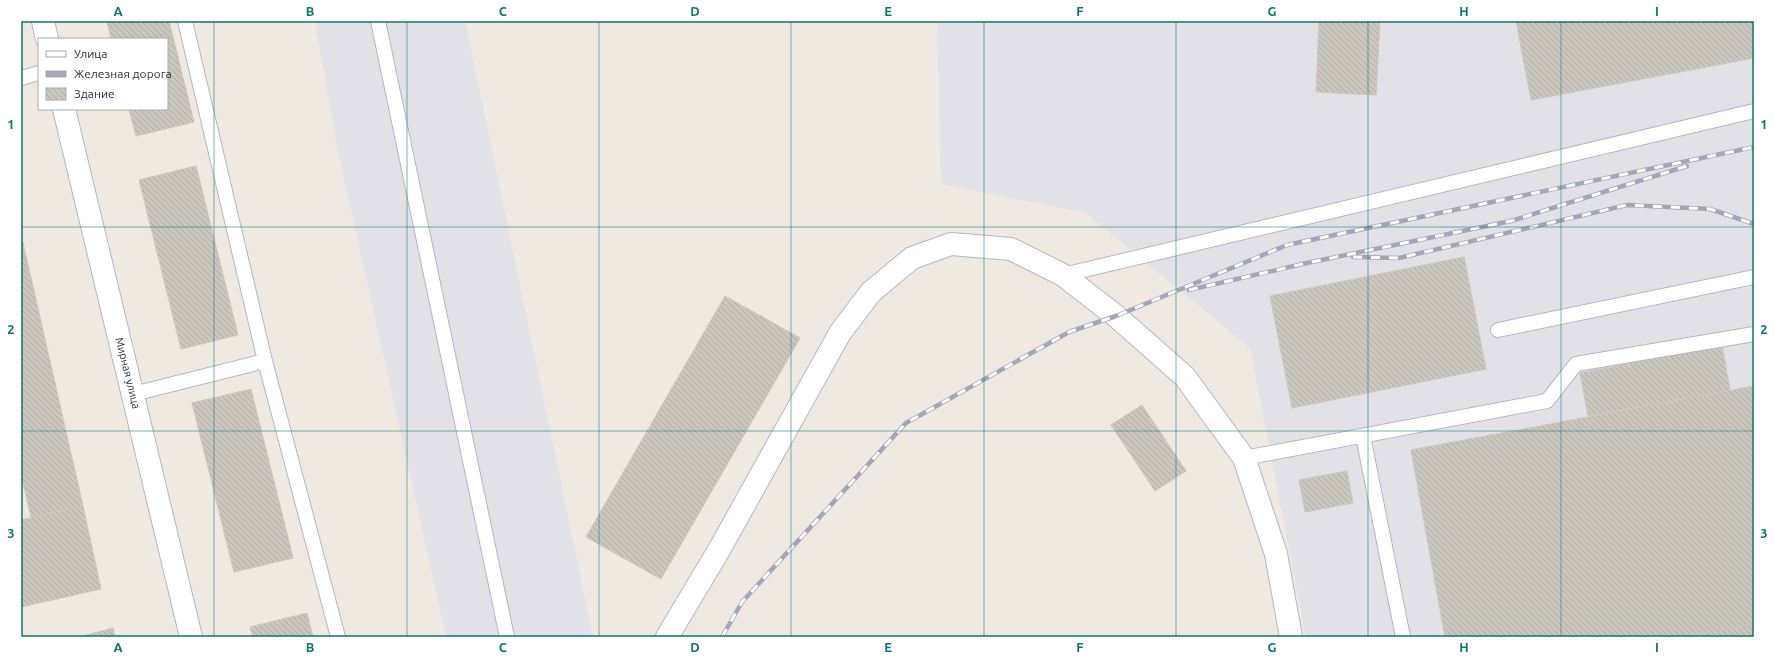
<svg xmlns="http://www.w3.org/2000/svg" width="1775" height="658" font-family="Ubuntu,sans-serif">
	<style>
		.industrial { fill: #e3e1e8 }
		.building { fill: url(#building-back-hatch); stroke: #cbc5ba }
		.lines { fill: none; stroke-linecap: round; stroke-linejoin: round }
		.service-casing { stroke: #b4b7c1; stroke-width: 16 }
		.minor-casing { stroke: #b4b7c1; stroke-width: 24 }
		.service { stroke: #fff; stroke-width: 14 }
		.minor { stroke: #fff; stroke-width: 22 }
		.rail-casing { stroke: #a3a6b8; stroke-width: 4.5 }
		.rail { stroke: #fff; stroke-width: 3; stroke-dasharray: 9; stroke-linecap: butt }
		.grid { fill: none; stroke: #0f766e; stroke-width: 1; stroke-opacity: 0.55 }
		.labels { text-anchor: middle; dominant-baseline: central; stroke-width: 3; stroke-linejoin: round; paint-order: stroke }
		.street-label { font-size: 11px; fill: #2e2e2e; stroke: #fff }
		.neatline { fill: none; stroke: #0f766e; stroke-width: 1.5 }
		.grid-label { font-size: 13px; text-anchor: middle; font-weight: bold; fill: #0f766e }
	</style>
	<defs>
		<pattern id="building-back-hatch" width="6" height="6" patternUnits="userSpaceOnUse"><rect width="6" height="6" fill="#cbc7bf"/><path d="M-1 5l2 2M0 0l6 6M5-1l2 2" fill="none" stroke="#afaba4"/></pattern>
	</defs>
	<rect width="100%" height="100%" fill="#efe9e1"/>
	<path class="industrial" d="M315,21H465L593,637H446L337,147Z
		M937,21H1754V637H1306L1250,348L1086,213L941,184Z"/>
	<path class="building" d="M107,21H169L194,122L136,136L129,109H167V39H111Z
		M1319,21H1380L1376,95L1316,92Z
		M1516,21H1754V58L1531,100Z
		M196,166L238,335L181,349L139,180Z
		M21,234L83,506L31,517L21,474Z
		M1464,257L1486,369L1292,408L1270,296Z
		M725,296L800,338L661,579L586,537Z
		M1722,345L1730,390L1588,416L1580,373Z
		M1754,386V623L1681,637H1445L1411,450Z
		M251,389L293,558L234,572L192,403Z
		M1142,405L1186,471L1155,491L1111,425Z
		M1347,471L1353,503L1305,512L1299,480Z
		M83,506L101,589L21,607V520Z
		M307,613L313,637H253L250,627Z
		M1754,623V637H1681Z
		M113,628L115,637H79Z"/>
	<g class="lines">
		<defs>
			<path id="service" d="M378,21L507,637
				M21,78L39,73
				M1063,275L1754,111
				M1498,330L1754,277
				M265,361L338,637
				M133,394L265,361L185,21
				M1363,436L1403,637
				M1244,458L1547,401L1576,364L1754,334"/>
			<path id="minor" d="M43,21L47,39
				M64,109L191,637
				M667,637L719,550L840,333L871,292L912,258L951,244L1011,249L1063,275L1116,316L1185,377L1244,458L1276,554L1291,637"/>
		</defs>
		<use href="#service" class="service-casing"/>
		<use href="#minor" class="minor-casing"/>
		<use href="#service" class="service"/>
		<use href="#minor" class="minor"/>
		<defs>
			<path id="rail" d="M1353,257L1399,258L1627,205L1710,209L1754,224
				M1189,290L1307,263L1511,221L1687,166
				M722,637L742,602L906,423L1069,332L1116,316L1287,245L1754,147"/>
		</defs>
		<use href="#rail" class="rail-casing"/>
		<use href="#rail" class="rail"/>
	</g>
	<path class="grid" d="M214,21V637M407,21V637M599,21V637M791,21V637M984,21V637M1176,21V637M1368,21V637M1561,21V637M21,227H1754M21,431H1754"/>
	<g class="labels">
		<g class="street-label">
			<text transform="translate(128 373) rotate(76)">Мирная улица</text>
		</g>
	</g>
	<rect width="1775" height="658" fill="none" stroke="#ffffff" stroke-width="44"/>
	<rect x="38" y="38" width="130" height="72" fill="#ffffff" stroke="#ababab"/>
	<rect x="46" y="51" width="20" height="6" fill="#ffffff" stroke="#ababab"/>
	<text x="74" y="58" font-size="12" fill="#2e2e2e">Улица</text>
	<rect x="46" y="71" width="20" height="6" fill="#a3a6b8" stroke="#ababab"/>
	<text x="74" y="78" font-size="12" fill="#2e2e2e">Железная дорога</text>
	<rect x="46" y="88" width="20" height="12" fill="url(#building-back-hatch)" stroke="#ababab"/>
	<text x="74" y="98" font-size="12" fill="#2e2e2e">Здание</text>
	<rect x="22" y="22" width="1731" height="614" class="neatline"/>
	<g class="grid-label">
		<text x="118" y="16">A</text>
		<text x="310" y="16">B</text>
		<text x="503" y="16">C</text>
		<text x="695" y="16">D</text>
		<text x="888" y="16">E</text>
		<text x="1080" y="16">F</text>
		<text x="1272" y="16">G</text>
		<text x="1464" y="16">H</text>
		<text x="1657" y="16">I</text>
		<text x="11" y="129">1</text>
		<text x="1764" y="129">1</text>
		<text x="11" y="334">2</text>
		<text x="1764" y="334">2</text>
		<text x="11" y="538">3</text>
		<text x="1764" y="538">3</text>
		<text x="118" y="652">A</text>
		<text x="310" y="652">B</text>
		<text x="503" y="652">C</text>
		<text x="695" y="652">D</text>
		<text x="888" y="652">E</text>
		<text x="1080" y="652">F</text>
		<text x="1272" y="652">G</text>
		<text x="1464" y="652">H</text>
		<text x="1657" y="652">I</text>
	</g>
</svg>
